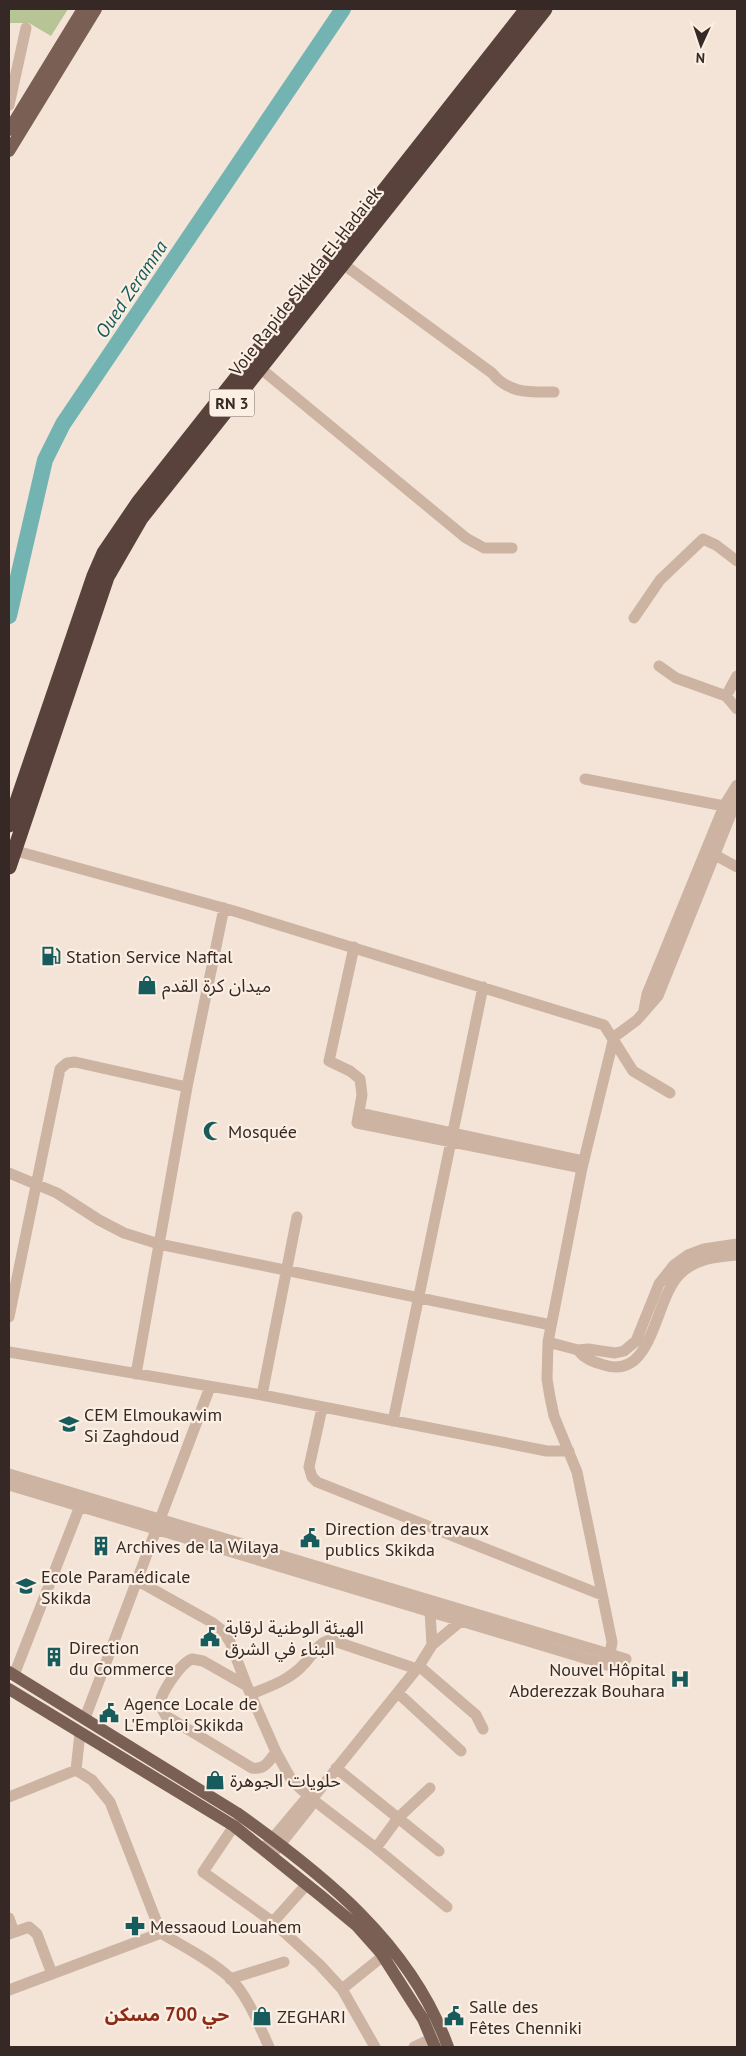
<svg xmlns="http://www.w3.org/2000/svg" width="746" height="2056" font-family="'PT Sans','Noto Sans Arabic',sans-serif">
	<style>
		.green { fill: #b7c496 }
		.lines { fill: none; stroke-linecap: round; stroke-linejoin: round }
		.river { stroke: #73b3b2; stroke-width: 16 }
		.minor { stroke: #ccb3a2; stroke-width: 11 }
		.major { stroke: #7a5f54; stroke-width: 12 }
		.highway { stroke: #58423b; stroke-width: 15 }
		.labels { text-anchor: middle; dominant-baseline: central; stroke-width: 4.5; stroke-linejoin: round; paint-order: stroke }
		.shield { fill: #fbefe3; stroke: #71645e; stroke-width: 1 }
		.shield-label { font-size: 16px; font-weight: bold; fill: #362925 }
		.street-label { font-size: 18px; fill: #362925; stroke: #fbefe3 }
		.poi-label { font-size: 18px; fill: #362925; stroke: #fbefe3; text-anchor: start }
		.water-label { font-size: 19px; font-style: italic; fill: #175b5c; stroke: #fbefe3 }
		.neighbourhood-label { font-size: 19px; font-weight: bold; fill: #8d2c16; stroke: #fbefe3 }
	</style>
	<rect width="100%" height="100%" fill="#f3e4d7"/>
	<path class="green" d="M9,9H68L51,36L29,23H9Z"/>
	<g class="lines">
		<path class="river" d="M9,616L45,460L63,424L343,9"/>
		<path class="minor" d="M9,105L26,28
			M343,264L492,373C509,394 530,392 554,392
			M260,368L466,538L484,548H512
			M634,618L660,580L703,539L716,545L737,561
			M659,666L676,678L726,696L737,709
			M726,696L737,676
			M585,779L724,806
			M9,849L234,911L604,1025L633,1071L670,1093
			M715,855L737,867
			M354,947L329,1061L350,1071L360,1079L362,1095L357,1123L582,1168
			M644,1010L647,994L724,806L737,785
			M359,1113L583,1161
			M9,1173L57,1193L99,1220L124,1233L159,1244L551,1325
			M9,1317L60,1069L67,1063L75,1062L187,1087
			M548,1342L578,1350L588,1349L615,1353L624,1351L636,1341L659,1284L674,1265L688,1255L704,1249L737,1244
			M578,1350C584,1359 594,1362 604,1365C654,1381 654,1299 680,1274C696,1258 716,1257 737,1255
			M9,1352L262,1395L547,1451H569
			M136,1374L187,1087L224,908
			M262,1395L297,1217
			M322,1408L309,1467L312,1477L317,1482L602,1595
			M393,1421L483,987
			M9,1474L626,1659
			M9,1485L624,1670
			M138,1581L213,1623L223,1631L230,1642L247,1686L276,1752L292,1781L312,1799L376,1848L447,1907
			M430,1611L432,1645
			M603,1663L610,1654L612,1642L577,1472L554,1416L550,1397L547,1379L548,1342L582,1168L614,1037L637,1020L658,996L737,799
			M419,1666L476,1715L483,1729
			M14,1675L80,1506
			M247,1686L203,1661L192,1659C181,1663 160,1693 160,1705L166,1716L252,1768C265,1770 269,1761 276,1752
			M398,1693L461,1751
			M251,1694C271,1686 290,1680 305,1663C313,1655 318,1642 331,1640L417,1669
			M85,1718L210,1387
			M336,1768L439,1851
			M76,1770L92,1780L110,1802L161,1933
			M9,1797L76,1770L80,1733
			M234,1826L203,1872L273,1922L320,1965L342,1989L375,2047
			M267,1845L304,1801L312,1799
			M376,1848L398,1818L430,1788
			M271,1856L310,1807L312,1799L419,1666L432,1645L461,1621
			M9,1918L14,1932
			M273,1922L307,1884
			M9,1934L29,1927L37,1934L52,1974
			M230,1979L284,1962
			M342,1989L383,1956
			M9,1990L161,1933C184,1947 209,1959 229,1977C247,1994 259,2025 269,2047
			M414,2047L431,2039"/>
		<path class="major" d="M9,130L83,9
			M9,151L96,9
			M9,1672L237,1813C324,1875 411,1944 448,2047
			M9,1689L234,1826L321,1896L357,1926L381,1953L423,2019L435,2047"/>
		<path class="highway" d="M9,825L94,576L104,553L138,503L527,9
			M9,867L107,577L141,518L545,9"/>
	</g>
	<defs>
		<symbol id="fuel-bare" viewBox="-9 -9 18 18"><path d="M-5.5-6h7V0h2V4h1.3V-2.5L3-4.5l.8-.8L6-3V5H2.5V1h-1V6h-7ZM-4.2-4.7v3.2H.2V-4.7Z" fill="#175b5c" stroke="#fbefe3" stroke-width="2.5" paint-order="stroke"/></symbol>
		<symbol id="shop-bare" viewBox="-9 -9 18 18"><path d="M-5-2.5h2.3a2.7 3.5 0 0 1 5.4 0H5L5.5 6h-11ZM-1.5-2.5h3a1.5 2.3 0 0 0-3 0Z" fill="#175b5c" stroke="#fbefe3" stroke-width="2.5" paint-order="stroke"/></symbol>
		<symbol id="mosque-bare" viewBox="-9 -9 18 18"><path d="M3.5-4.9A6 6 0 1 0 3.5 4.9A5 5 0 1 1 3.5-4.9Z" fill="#175b5c" stroke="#fbefe3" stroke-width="2.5" paint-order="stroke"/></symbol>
		<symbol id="school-bare" viewBox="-9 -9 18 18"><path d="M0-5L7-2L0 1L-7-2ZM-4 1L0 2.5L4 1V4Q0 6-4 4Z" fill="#175b5c" stroke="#fbefe3" stroke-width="2.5" paint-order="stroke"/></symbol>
		<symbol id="civic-bare" viewBox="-9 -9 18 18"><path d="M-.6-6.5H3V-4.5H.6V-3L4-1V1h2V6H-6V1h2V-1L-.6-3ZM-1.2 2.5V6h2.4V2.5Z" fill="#175b5c" stroke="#fbefe3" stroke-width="2.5" paint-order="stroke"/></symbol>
		<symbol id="building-bare" viewBox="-9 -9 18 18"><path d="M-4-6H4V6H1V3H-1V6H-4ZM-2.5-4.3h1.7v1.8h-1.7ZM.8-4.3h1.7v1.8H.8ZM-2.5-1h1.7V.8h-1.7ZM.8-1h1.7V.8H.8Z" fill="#175b5c" stroke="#fbefe3" stroke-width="2.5" paint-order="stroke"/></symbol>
		<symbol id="university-bare" viewBox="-9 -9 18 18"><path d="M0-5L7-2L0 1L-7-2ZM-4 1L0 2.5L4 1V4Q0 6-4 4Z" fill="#175b5c" stroke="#fbefe3" stroke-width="2.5" paint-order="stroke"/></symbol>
		<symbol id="hospital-bare" viewBox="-9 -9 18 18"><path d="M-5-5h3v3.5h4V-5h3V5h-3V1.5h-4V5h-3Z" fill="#175b5c" stroke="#fbefe3" stroke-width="2.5" paint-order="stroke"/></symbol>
		<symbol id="pharmacy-bare" viewBox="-9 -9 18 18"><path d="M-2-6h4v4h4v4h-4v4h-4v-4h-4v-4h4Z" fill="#175b5c" stroke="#fbefe3" stroke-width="2.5" paint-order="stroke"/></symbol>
	</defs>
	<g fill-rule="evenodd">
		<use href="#fuel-bare" x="37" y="942" width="28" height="28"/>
		<use href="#shop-bare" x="133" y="971" width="28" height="28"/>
		<use href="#mosque-bare" x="199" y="1117" width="28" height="28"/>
		<use href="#school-bare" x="55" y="1410" width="28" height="28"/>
		<use href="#civic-bare" x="296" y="1524" width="28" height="28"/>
		<use href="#building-bare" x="87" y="1532" width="28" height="28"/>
		<use href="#university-bare" x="12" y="1572" width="28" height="28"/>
		<use href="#civic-bare" x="196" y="1623" width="28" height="28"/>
		<use href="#building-bare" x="40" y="1643" width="28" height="28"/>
		<use href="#hospital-bare" x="666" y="1665" width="28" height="28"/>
		<use href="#civic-bare" x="95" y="1699" width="28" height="28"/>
		<use href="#shop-bare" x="201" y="1766" width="28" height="28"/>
		<use href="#pharmacy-bare" x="121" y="1912" width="28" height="28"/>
		<use href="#shop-bare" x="248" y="2002" width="28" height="28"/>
		<use href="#civic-bare" x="440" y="2002" width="28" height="28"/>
	</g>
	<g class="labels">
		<rect class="shield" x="209.5" y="389.5" width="45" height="27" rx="4"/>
		<g class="shield-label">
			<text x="232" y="403">RN 3</text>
		</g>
		<g class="street-label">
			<text transform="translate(305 281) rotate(-52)">Voie Rapide Skikda El-Hadaiek</text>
		</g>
		<g class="poi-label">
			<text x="66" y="956">Station Service Naftal</text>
			<text x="162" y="985">ميدان كرة القدم</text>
			<text x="228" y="1131">Mosquée</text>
			<text x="84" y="1414">CEM Elmoukawim<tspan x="84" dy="21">Si Zaghdoud</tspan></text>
			<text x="325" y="1528">Direction des travaux<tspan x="325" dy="21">publics Skikda</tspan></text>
			<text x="116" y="1546">Archives de la Wilaya</text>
			<text x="41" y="1576">Ecole Paramédicale<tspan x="41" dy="21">Skikda</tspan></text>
			<text x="225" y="1627">الهيئة الوطنية لرقابة<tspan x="225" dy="21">البناء في الشرق</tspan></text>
			<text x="69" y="1647">Direction<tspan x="69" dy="21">du Commerce</tspan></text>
			<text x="665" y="1669" text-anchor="end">Nouvel Hôpital<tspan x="665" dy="21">Abderezzak Bouhara</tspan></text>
			<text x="124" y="1703">Agence Locale de<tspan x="124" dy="21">L'Emploi Skikda</tspan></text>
			<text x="230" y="1780">حلويات الجوهرة</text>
			<text x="150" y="1926">Messaoud Louahem</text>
			<text x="469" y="2006">Salle des<tspan x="469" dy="21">Fêtes Chenniki</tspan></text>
			<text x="277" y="2016">ZEGHARI</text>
		</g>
		<g class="water-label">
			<text transform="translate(131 289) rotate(-56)">Oued Zeramna</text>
		</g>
		<g class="neighbourhood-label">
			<text x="167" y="2014">حي 700 مسكن</text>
		</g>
	</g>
	<rect width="746" height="2056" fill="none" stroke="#362925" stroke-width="20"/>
	<g transform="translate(701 45) rotate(183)" stroke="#fbefe3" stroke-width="4" paint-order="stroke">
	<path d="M0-4L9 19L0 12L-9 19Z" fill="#362925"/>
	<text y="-8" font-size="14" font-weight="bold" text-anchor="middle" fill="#362925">N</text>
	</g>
</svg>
